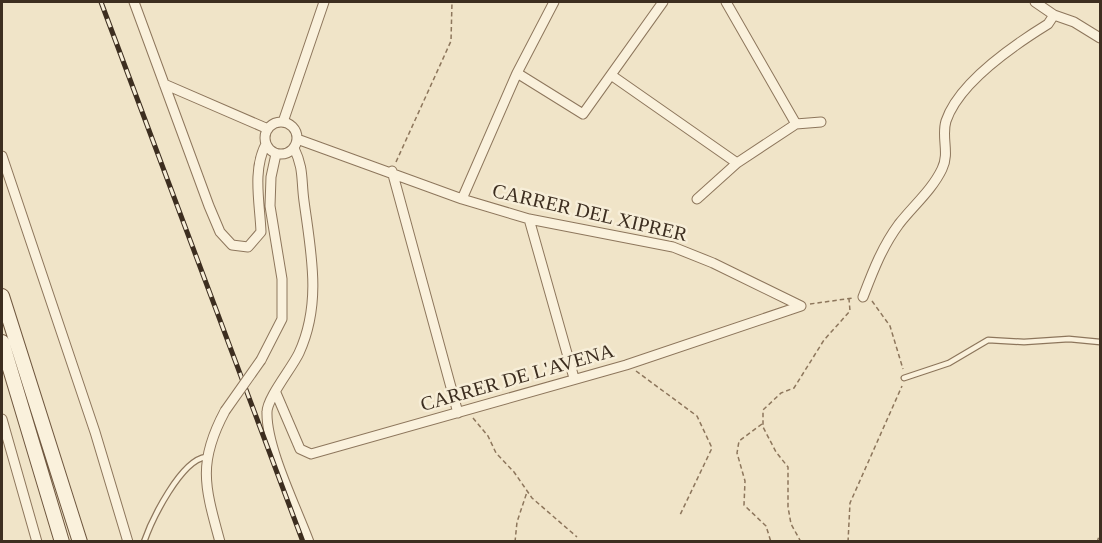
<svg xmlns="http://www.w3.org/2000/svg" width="1102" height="543" font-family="Georgia,serif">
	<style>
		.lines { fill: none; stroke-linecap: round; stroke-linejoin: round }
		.service-casing { stroke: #8d765c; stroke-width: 7 }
		.minor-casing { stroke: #8d765c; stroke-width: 11 }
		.secondary-casing { stroke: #6f573f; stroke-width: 16 }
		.path { stroke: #8d765c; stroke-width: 1.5; stroke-dasharray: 4.5 3; stroke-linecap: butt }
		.service { stroke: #faf1dc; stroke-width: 4.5 }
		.minor { stroke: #faf1dc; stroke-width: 9 }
		.secondary { stroke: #faf1dc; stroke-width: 14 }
		.rail-casing { stroke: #3d2e20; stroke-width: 5 }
		.rail { stroke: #f7eed8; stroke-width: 3; stroke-dasharray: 9; stroke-linecap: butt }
		.minor-bridge-casing { stroke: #8d765c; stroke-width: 11; stroke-linecap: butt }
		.minor-bridge { stroke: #faf1dc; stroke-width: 9 }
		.labels { text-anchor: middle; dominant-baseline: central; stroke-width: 5; stroke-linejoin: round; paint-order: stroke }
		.street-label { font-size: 20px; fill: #3d2e20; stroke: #f7eed8 }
	</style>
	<rect width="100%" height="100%" fill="#f0e4c8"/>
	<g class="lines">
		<defs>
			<path id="service" d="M904,378L949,363L988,340L1024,342L1069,339L1100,342
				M144,542C152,519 181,460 206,457"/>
			<path id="minor" d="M134,2L209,206L220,232L232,245L248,247L261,232C260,204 252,170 266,144
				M726,2L796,124
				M1035,2L1054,15L1074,22L1100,38
				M517,73L583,114L663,2
				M611,75L737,163
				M164,84L268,129
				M265 138a16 16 0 1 1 32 0a16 16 0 1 1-32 0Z
				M283,122L324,2
				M297,139L462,199L529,219L673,247L713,263L801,306
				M294,148C304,169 301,179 304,201C311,253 322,303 299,353C292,368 267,398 267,412C266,447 296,507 309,542
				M2,156L95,432L128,542
				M392,171L458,413
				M462,199L517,73L554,2
				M697,199L737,163L796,124L821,122
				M529,219L574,378
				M863,297C873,271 882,247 899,224C913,206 932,190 942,169C950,153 941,137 946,121C959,82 1014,45 1048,24L1054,15
				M261,360L282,319V279L270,206L271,177L276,154
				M276,393L300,449L311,454L626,365L801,306
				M2,419L37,542
				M220,542C205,487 197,463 225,411"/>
			<path id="secondary" d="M2,296L80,542
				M2,342L62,542"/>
		</defs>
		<use href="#service" class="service-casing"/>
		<use href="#minor" class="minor-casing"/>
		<use href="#secondary" class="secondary-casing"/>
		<path class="path" d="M396,162L451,41L452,2
			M872,301L890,326L903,369
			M810,304L853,298
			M636,371L697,416L712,448L680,515
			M473,418L488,436L496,453L514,472L532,498L577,537
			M762,424L739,441L737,453L745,481L744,505L766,526L771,542
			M515,542L517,522L527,492
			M801,542L791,524L788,507V467L776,452L763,427V410L781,393L794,388L824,340L850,311L849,299
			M848,542L850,503L902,386
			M1097,542L1100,534"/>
		<use href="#service" class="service"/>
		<use href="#minor" class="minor"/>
		<use href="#secondary" class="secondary"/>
		<defs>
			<path id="rail" d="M101,2L303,542"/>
		</defs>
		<use href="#rail" class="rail-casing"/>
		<use href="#rail" class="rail"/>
		<defs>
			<path id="minor-bridge" d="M225,411L261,360"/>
		</defs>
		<use href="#minor-bridge" class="minor-bridge-casing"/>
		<use href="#minor-bridge" class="minor-bridge"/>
	</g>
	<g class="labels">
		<g class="street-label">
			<text transform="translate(590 212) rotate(13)">CARRER DEL XIPRER</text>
			<text transform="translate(517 377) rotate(-16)">CARRER DE L'AVENA</text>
		</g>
	</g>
	<rect width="1102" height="543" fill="none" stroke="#3d2e20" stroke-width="6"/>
</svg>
